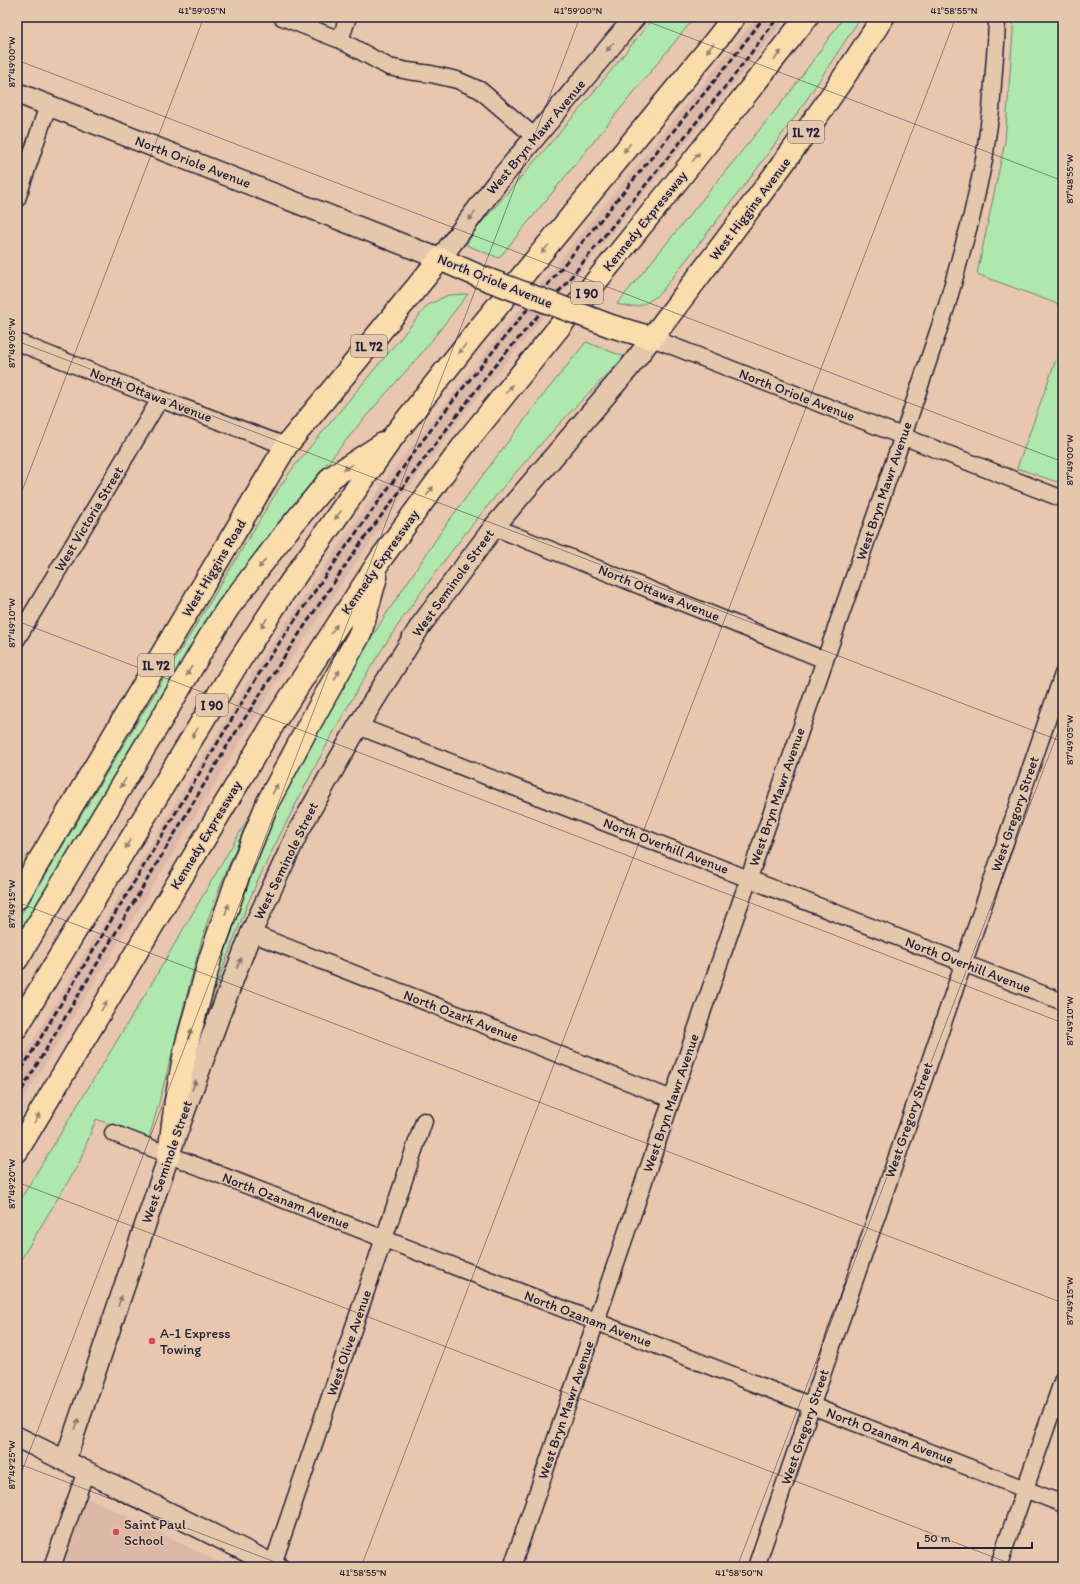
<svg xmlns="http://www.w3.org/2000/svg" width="1080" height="1584" font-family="Itim,sans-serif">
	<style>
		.built { fill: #ddb8a7 }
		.green { fill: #afe8ac; stroke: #688574 }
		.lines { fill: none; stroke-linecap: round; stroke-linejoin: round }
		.minor-casing { stroke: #22223b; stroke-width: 19 }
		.tertiary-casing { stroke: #22223b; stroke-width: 23 }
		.primary-casing { stroke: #22223b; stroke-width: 25 }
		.motorway-casing { stroke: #22223b; stroke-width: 25 }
		.minor { stroke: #e5c8ac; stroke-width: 16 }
		.tertiary { stroke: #e5c8ac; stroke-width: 20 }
		.primary { stroke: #fbddab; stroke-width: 22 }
		.motorway { stroke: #fbddab; stroke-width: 22 }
		.rail { stroke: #22223b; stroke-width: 3; stroke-dasharray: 6 3; stroke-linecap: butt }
		.primary-bridge-casing { stroke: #22223b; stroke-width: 25; stroke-linecap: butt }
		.primary-bridge { stroke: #fbddab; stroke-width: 22 }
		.oneway { fill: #847574 }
		.oneway2 { fill: #8e8073 }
		.ticks { fill: none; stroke: #22223b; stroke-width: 1; stroke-opacity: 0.45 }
		.poi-dot { fill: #d1495b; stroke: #e5c8ac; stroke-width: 1.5 }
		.labels { text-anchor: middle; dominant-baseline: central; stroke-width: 3; stroke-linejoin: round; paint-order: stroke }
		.shield { fill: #e5c8ac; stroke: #5c545d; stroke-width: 1 }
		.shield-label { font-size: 13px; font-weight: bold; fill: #22223b }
		.street-label { font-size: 14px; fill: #22223b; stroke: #e5c8ac }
		.poi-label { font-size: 14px; fill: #22223b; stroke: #e5c8ac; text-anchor: start }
		.neatline { fill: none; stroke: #22223b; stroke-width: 1.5 }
		.ticks-label { font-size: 10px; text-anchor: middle; fill: #22223b }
	</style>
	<rect width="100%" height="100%" fill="#e9c6ae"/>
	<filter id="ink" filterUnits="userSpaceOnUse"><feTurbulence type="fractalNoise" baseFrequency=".025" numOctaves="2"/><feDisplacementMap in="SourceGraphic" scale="8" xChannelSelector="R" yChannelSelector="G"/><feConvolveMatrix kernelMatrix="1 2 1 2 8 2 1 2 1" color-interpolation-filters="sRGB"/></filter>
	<g filter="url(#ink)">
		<path class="built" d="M757,17H787L754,59L466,411L406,491L359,558L283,671L17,1110V1067L223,725L258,664L340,544L393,470L497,338Z
			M87,1497L227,1566V1567H62Z"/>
		<path class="green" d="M654,17H695L499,258L466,245L476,229L580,109Z
			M844,17H861L797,114L750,178L662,291C647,304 638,310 617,304L791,91Z
			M1014,17H1063V306L977,274L1005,142Z
			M468,294L420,355L367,415L319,473L233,582L200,632L121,772L17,944V921L279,488L296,464L428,305L448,295Z
			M1063,340V484L1017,468Z
			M586,342L625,357C539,440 461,532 394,631C361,680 332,734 305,786C285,825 265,863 248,903C230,947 214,992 198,1037L218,949L284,787L335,698L383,619L447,523L537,403Z
			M250,815C235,851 219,886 207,923C185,994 170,1067 149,1138L96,1119L79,1163L17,1266V1205L149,988Z"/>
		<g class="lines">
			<defs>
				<path id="minor" d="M282,17L340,40L389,67L408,71L431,74L457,80L480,90L535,137
					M340,40L348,17
					M17,199L48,105
					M652,338L1063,499
					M17,342L160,399L286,446
					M494,527L825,660
					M17,639L160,399
					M358,726L1063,1002
					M251,933L672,1099
					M113,1133L1063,1504
					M273,1564L424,1121
					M52,1567L86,1471
					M512,1567L672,1099L903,436L947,305L972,215L984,160L991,110L996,43L997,17
					M756,1567L1063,674
					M998,1567L1063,1379"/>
				<path id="tertiary" d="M17,93L440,259L496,184L635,17
					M17,1437L278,1567
					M65,1461L169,1155L218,1019L251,933L299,830L358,726L421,625L494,527L629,368L652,338"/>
				<path id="primary" d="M611,326L652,338C731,233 813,129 883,17
					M17,898L286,446L440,259L481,277"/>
				<path id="motorway" d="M17,959L164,715L209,638L228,608L287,531L332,477L383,444
					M17,1027L234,669L284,592L392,438L473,336L712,45L734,17
					M17,1151L275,721L382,557L467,441L670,190L807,17
					M169,1155L176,1101L186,1047L210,959L238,877L268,802L309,725L360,634L376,577"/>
			</defs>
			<use href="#minor" class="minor-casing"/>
			<use href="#tertiary" class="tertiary-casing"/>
			<use href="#primary" class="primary-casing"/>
			<use href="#motorway" class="motorway-casing"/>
			<use href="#minor" class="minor"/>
			<use href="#tertiary" class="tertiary"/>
			<use href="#primary" class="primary"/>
			<use href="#motorway" class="motorway"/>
			<path class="rail" d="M17,1077L265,664L323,579L420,444L463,388L729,63L764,17
				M17,1098L227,746L293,643L360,544L492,369L567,282L733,77L778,17"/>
			<defs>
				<path id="primary-bridge" d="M481,277L611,326"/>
			</defs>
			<use href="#primary-bridge" class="primary-bridge-casing"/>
			<use href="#primary-bridge" class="primary-bridge"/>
		</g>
		<defs><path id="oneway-solid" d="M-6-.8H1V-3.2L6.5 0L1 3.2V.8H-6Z"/></defs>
		<g class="oneway">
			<use href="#oneway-solid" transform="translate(610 47) rotate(130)"/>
			<use href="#oneway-solid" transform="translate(472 216) rotate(127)"/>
			<use href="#oneway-solid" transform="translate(239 963) rotate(-69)"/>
			<use href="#oneway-solid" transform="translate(194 1085) rotate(-70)"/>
			<use href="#oneway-solid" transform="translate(120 1301) rotate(-71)"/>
			<use href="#oneway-solid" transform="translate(77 1424) rotate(-71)"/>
		</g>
		<g class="oneway2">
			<use href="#oneway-solid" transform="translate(710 48) rotate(129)"/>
			<use href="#oneway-solid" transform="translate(778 55) rotate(-51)"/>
			<use href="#oneway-solid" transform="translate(627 148) rotate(129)"/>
			<use href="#oneway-solid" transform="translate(696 157) rotate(-51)"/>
			<use href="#oneway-solid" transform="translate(545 249) rotate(130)"/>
			<use href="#oneway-solid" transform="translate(462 349) rotate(128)"/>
			<use href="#oneway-solid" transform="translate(509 389) rotate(-51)"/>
			<use href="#oneway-solid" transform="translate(348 467) rotate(147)"/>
			<use href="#oneway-solid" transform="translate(430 491) rotate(-54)"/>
			<use href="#oneway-solid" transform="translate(338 515) rotate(125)"/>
			<use href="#oneway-solid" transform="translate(262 564) rotate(128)"/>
			<use href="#oneway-solid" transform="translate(264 623) rotate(123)"/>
			<use href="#oneway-solid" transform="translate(334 629) rotate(-56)"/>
			<use href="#oneway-solid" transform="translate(189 671) rotate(120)"/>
			<use href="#oneway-solid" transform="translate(337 675) rotate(-61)"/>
			<use href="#oneway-solid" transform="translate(195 733) rotate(121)"/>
			<use href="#oneway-solid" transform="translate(123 783) rotate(121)"/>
			<use href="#oneway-solid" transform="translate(275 789) rotate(-62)"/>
			<use href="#oneway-solid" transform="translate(128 844) rotate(121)"/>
			<use href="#oneway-solid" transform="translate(227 909) rotate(-71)"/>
			<use href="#oneway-solid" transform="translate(104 1006) rotate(-59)"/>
			<use href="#oneway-solid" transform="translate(190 1034) rotate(-75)"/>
			<use href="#oneway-solid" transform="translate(37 1118) rotate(-60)"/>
		</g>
	</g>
	<path class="ticks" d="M636,17L1063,181M17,60L1063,462M17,341L1063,742M17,504L204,17M17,621L1063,1023M17,902L1063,1303M17,1182L1019,1567M17,1463L288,1567M17,1484L580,17M361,1567L956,17M737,1567L1063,719"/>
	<g class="poi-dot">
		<circle cx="152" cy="1341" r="4"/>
		<circle cx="116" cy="1532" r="4"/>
	</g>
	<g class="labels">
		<g class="shield">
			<rect x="788" y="121" width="36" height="22" rx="3"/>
			<rect x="571" y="282" width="32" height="22" rx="3"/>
			<rect x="351" y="335" width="36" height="22" rx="3"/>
			<rect x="138" y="654" width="36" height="22" rx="3"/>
			<rect x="196" y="694" width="32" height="22" rx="3"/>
		</g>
		<g class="shield-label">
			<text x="806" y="132">IL 72</text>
			<text x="587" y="293">I 90</text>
			<text x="369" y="346">IL 72</text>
			<text x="156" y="665">IL 72</text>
			<text x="212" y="705">I 90</text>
		</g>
		<g class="street-label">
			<text transform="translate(536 137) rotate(-50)">West Bryn Mawr Avenue</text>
			<text transform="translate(193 162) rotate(21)">North Oriole Avenue</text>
			<text transform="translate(750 209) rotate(-53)">West Higgins Avenue</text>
			<text transform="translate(645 221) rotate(-51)">Kennedy Expressway</text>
			<text transform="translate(495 281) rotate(22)">North Oriole Avenue</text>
			<text transform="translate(151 395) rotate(21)">North Ottawa Avenue</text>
			<text transform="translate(797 395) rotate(21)">North Oriole Avenue</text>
			<text transform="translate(884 491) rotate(-71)">West Bryn Mawr Avenue</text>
			<text transform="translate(89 519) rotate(-59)">West Victoria Street</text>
			<text transform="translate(380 562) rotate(-55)">Kennedy Expressway</text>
			<text transform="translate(214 568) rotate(-59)">West Higgins Road</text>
			<text transform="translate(453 583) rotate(-54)">West Seminole Street</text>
			<text transform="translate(659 593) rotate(22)">North Ottawa Avenue</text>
			<text transform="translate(777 797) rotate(-71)">West Bryn Mawr Avenue</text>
			<text transform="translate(1015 814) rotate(-71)">West Gregory Street</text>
			<text transform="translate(206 835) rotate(-59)">Kennedy Expressway</text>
			<text transform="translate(666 846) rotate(21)">North Overhill Avenue</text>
			<text transform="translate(286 861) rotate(-64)">West Seminole Street</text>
			<text transform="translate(968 965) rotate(21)">North Overhill Avenue</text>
			<text transform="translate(461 1016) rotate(21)">North Ozark Avenue</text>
			<text transform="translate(671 1103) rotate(-71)">West Bryn Mawr Avenue</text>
			<text transform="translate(909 1120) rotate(-71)">West Gregory Street</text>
			<text transform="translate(167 1162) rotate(-71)">West Seminole Street</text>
			<text transform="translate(286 1201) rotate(21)">North Ozanam Avenue</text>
			<text transform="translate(588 1319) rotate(21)">North Ozanam Avenue</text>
			<text transform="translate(349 1343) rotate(-71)">West Olive Avenue</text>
			<text transform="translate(566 1410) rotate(-71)">West Bryn Mawr Avenue</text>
			<text transform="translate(805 1427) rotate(-71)">West Gregory Street</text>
			<text transform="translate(890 1436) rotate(21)">North Ozanam Avenue</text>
		</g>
		<g class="poi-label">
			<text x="160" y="1333">A-1 Express<tspan x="160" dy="16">Towing</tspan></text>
			<text x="124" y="1524">Saint Paul<tspan x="124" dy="16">School</tspan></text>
		</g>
	</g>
	<rect width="1080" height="1584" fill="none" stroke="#e5c8ac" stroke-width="44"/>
	<path d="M918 1542v6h114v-6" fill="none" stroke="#22223b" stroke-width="2"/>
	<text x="924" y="1542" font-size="12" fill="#22223b" stroke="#e5c8ac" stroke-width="3" paint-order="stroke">50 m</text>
	<rect x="22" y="22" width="1036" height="1540" class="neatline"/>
	<g class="ticks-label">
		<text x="202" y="14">41°59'05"N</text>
		<text x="578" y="14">41°59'00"N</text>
		<text x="954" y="14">41°58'55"N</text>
		<text transform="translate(11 62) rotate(-90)" y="4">87°49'00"W</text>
		<text transform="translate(1069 179) rotate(-90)" y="4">87°48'55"W</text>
		<text transform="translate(11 343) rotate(-90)" y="4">87°49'05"W</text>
		<text transform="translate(1069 460) rotate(-90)" y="4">87°49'00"W</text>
		<text transform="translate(11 623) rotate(-90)" y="4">87°49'10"W</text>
		<text transform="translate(1069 740) rotate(-90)" y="4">87°49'05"W</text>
		<text transform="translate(11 904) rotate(-90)" y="4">87°49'15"W</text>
		<text transform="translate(1069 1021) rotate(-90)" y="4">87°49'10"W</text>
		<text transform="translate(11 1184) rotate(-90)" y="4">87°49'20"W</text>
		<text transform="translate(1069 1301) rotate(-90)" y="4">87°49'15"W</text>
		<text transform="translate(11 1465) rotate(-90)" y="4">87°49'25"W</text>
		<text x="363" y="1576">41°58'55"N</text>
		<text x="739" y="1576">41°58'50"N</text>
	</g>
</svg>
